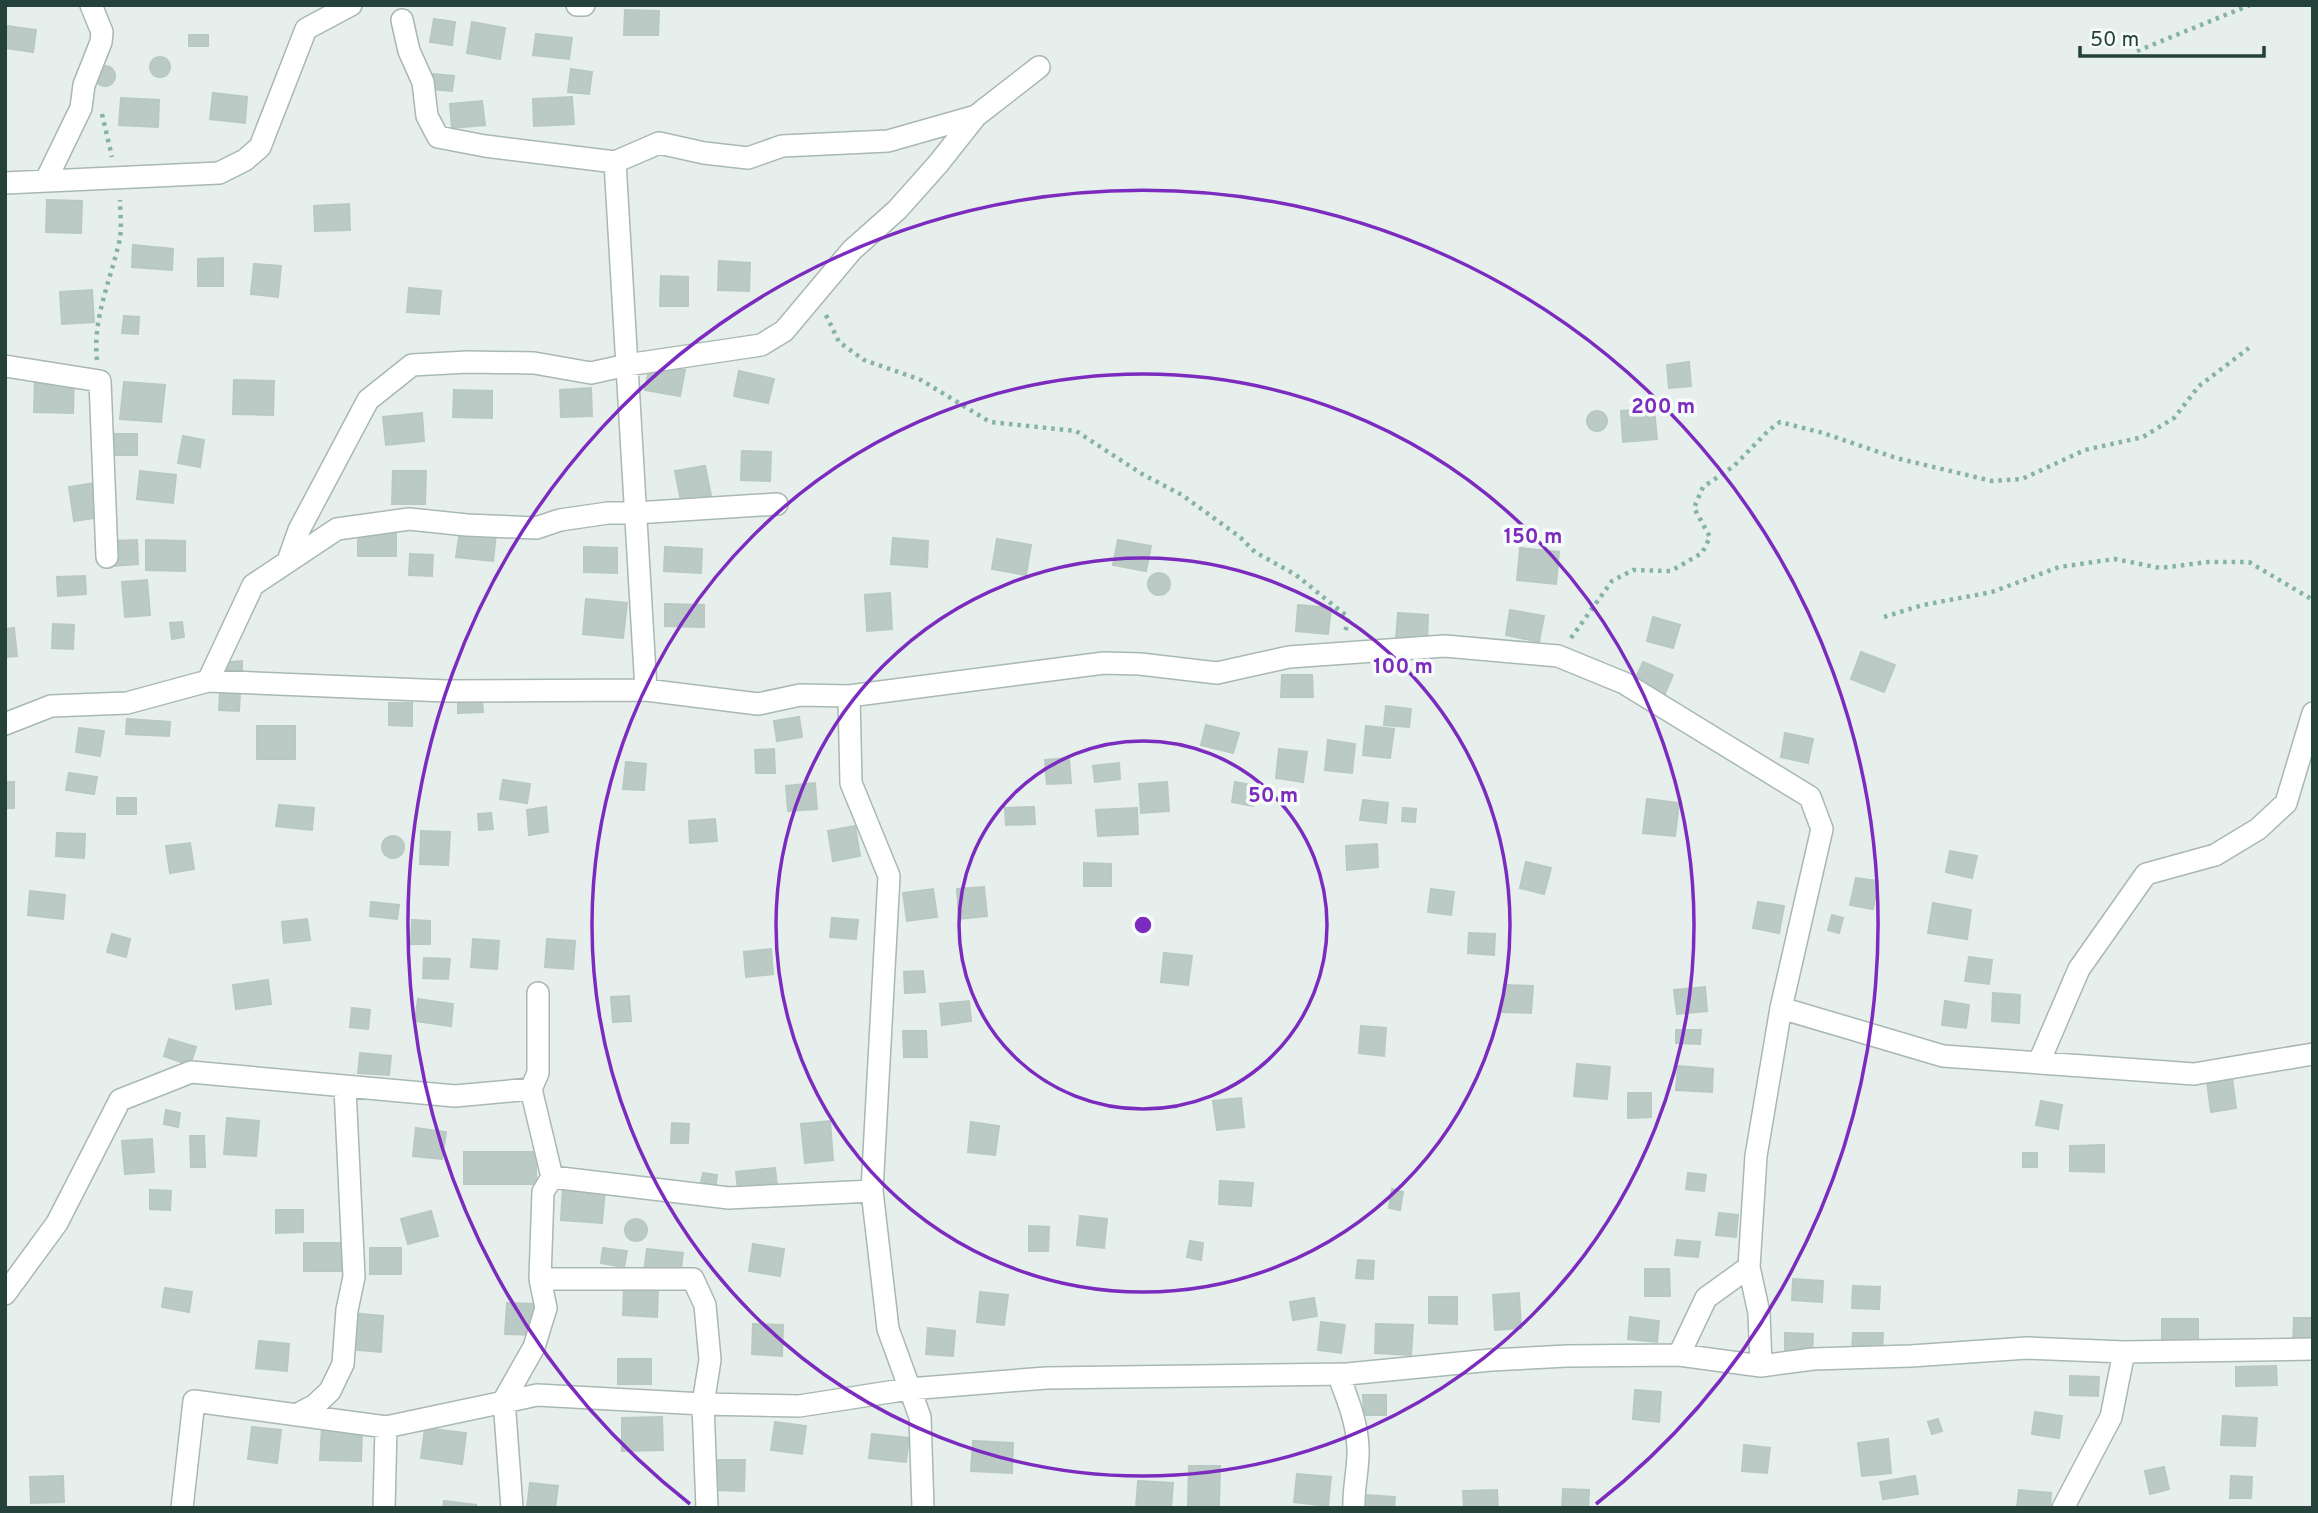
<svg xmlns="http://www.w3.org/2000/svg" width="2318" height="1513" font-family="Overpass,sans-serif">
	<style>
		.building { fill: #bbcac4; stroke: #b8c9c2; stroke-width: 2 }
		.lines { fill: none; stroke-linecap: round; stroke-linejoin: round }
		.minor-casing { stroke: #a8b8b2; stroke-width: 24 }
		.path { stroke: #86b3a5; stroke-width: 4.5; stroke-dasharray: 3.5 5; stroke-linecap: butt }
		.minor { stroke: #fff; stroke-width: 21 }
		.ring { fill: none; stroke: #7b2cbf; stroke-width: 3.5 }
		.centre { fill: #7b2cbf; stroke: #f7fbf9; stroke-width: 3.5 }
		.ring-label { font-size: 21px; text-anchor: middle; font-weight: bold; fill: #7b2cbf; stroke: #f7fbf9; stroke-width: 7; stroke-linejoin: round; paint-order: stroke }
	</style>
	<rect width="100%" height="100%" fill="#e6efeb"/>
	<path class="building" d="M625,10L659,11L658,35H624Z
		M434,19L455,22L452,45L430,42Z
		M472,22L505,28L500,59L467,53Z
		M7,26L36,30L33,52L5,48Z
		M536,34L572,38L569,59L533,55Z
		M189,35H208V46H189Z
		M150 67a10 10 0 1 1 20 0a10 10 0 1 1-20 0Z
		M95 76a10 10 0 1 1 20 0a10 10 0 1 1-20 0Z
		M571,69L592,72L589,94L568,92Z
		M433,74L454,76L452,91L431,89Z
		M213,93L247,97L245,123L210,119Z
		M572,97L574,124L534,126L533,99Z
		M121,98L159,100L158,127L119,125Z
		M482,101L485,125L452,128L450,104Z
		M47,200L82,201L81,233L46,232Z
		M349,204L350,230L315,231L314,206Z
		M133,245L173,249L172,270L132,267Z
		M223,258V286H198V259Z
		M719,261L750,263L749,291L718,290Z
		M254,264L281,266L278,297L251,294Z
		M661,276L688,277V306H660Z
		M409,288L441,291L439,314L407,312Z
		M92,290L94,322L62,324L60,292Z
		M124,316L139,317L138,334L122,333Z
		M1689,362L1691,386L1669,388L1667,365Z
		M650,364L685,370L680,396L645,390Z
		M739,371L774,379L768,403L734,396Z
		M35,378L74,379L73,413L34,412Z
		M234,380L274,381L273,415L233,414Z
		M124,382L165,385L161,422L120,419Z
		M591,388L592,416L561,417L560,390Z
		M454,390L492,391V418L453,417Z
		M1654,409L1657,439L1623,442L1621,411Z
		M1587 421a10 10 0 1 1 20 0a10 10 0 1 1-20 0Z
		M422,413L424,441L386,445L383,417Z
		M111,434H137V455H111Z
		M183,436L204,440L200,467L178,463Z
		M742,451L771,452L770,481L741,480Z
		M705,466L711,496L681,501L675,471Z
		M140,471L176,475L173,503L137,499Z
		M393,471H426L425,504H392Z
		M96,483L101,517L74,521L69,487Z
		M460,530L496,534L493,561L456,557Z
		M358,531L396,532V556H358Z
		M893,538L928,541L927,567L891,564Z
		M997,539L1031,545L1026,575L992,569Z
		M137,540L138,564L113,566L111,541Z
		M146,540L185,541V571L146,570Z
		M1118,540L1151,546L1146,571L1113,565Z
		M584,547L617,548V573L584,572Z
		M665,547L702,549L701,573L664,571Z
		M1520,548L1559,552L1556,584L1517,580Z
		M410,554L433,555L432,576L409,575Z
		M1148 584a11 11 0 1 1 22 0a11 11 0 1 1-22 0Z
		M85,576L86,594L58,596L57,577Z
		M147,580L150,615L125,617L122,582Z
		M890,593L892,629L867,631L865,595Z
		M586,599L627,603L623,638L583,634Z
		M665,604L704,605V627L665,626Z
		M1298,605L1331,608L1328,634L1296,631Z
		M1510,610L1544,616L1539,642L1506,635Z
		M1398,613L1428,615L1427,640L1396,638Z
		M1653,617L1680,625L1673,648L1647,641Z
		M182,622L184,637L172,639L170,623Z
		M53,624L74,625L73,649L52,648Z
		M14,628L17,656L5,657V629Z
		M1861,652L1895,665L1884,692L1851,679Z
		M242,661V673L222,674L221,663Z
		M1643,662L1673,675L1663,698L1633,685Z
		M1282,675H1312L1313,697H1281Z
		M220,691L240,692L239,711L219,710Z
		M458,700H482L483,712L458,713Z
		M389,703H412V726L389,725Z
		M1386,706L1411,709L1409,727L1384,725Z
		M799,717L802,737L777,741L774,721Z
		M127,719L170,722L169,736L126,734Z
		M1206,725L1239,733L1233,753L1201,745Z
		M257,726H295V759H257Z
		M1366,726L1394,729L1390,758L1363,755Z
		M79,728L104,731L100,756L76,752Z
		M1785,733L1813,739L1808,763L1781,757Z
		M1328,740L1355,744L1352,773L1325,770Z
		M774,749L775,773H756L755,750Z
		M1279,749L1307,752L1303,782L1276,778Z
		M1069,758L1071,783L1047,784L1045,760Z
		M626,762L646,764L644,790L623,789Z
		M1119,763L1120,779L1095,782L1093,766Z
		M69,773L97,777L94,794L66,790Z
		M503,780L530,784L527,803L500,799Z
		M5,782H14V808H5Z
		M1167,782L1169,811L1141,813L1139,784Z
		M1235,782L1257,786L1253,806L1232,802Z
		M815,783L817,809L788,811L786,786Z
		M117,798H136V814H117Z
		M1647,799L1679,803L1675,836L1643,833Z
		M1363,800L1388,803L1386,823L1360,820Z
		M279,805L314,808L312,830L276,826Z
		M546,807L548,832L529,835L527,810Z
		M1034,807L1035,824L1006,825L1005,808Z
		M1137,808L1138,834L1098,836L1096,810Z
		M1403,808L1416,809L1415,822L1402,821Z
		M491,813L493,829L479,830L478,814Z
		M715,819L717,841L690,843L689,821Z
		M855,826L860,856L833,861L828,831Z
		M421,831L450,832L448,865L420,864Z
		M57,833L85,834L84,858L56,856Z
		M382 847a11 11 0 1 1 22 0a11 11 0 1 1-22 0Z
		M190,843L194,869L170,873L166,846Z
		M1377,844L1378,867L1347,870L1346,846Z
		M1950,851L1977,856L1972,878L1946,872Z
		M1526,862L1551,868L1544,894L1520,888Z
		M1084,863L1111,864V886H1084Z
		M1856,878L1878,881L1873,909L1850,905Z
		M984,887L987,916L959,919L957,889Z
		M933,889L937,917L907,921L903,893Z
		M1431,889L1454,892L1451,915L1428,912Z
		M30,891L65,895L63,919L28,915Z
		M371,902L399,905L397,919L370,916Z
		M1758,902L1784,906L1779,933L1753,928Z
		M1933,903L1971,910L1967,939L1928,933Z
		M1832,915L1843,918L1839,933L1828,930Z
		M832,918L858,920L856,939L830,937Z
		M307,919L310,940L284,943L282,922Z
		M412,920L430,921V944H411Z
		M1469,933L1495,934L1494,955L1468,953Z
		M112,934L130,939L126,957L107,952Z
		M473,939L499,941L497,969L471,967Z
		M547,939L575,941L573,969L545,967Z
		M771,949L773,974L746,977L744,952Z
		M1164,953L1192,956L1188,985L1161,982Z
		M1969,957L1992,960L1989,984L1965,981Z
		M424,958L450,959L448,979L423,978Z
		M923,971L925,992L905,993L904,972Z
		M268,980L271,1004L236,1009L233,985Z
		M1504,985L1533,986L1531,1013L1502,1012Z
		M1705,987L1707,1011L1677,1014L1674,990Z
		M1993,993L2020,995L2019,1023L1992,1021Z
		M629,996L631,1021L613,1022L611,997Z
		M418,999L453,1004L451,1026L415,1021Z
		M969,1001L971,1021L942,1025L940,1004Z
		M1945,1001L1969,1005L1966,1028L1942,1025Z
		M352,1008L370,1010L368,1029L350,1027Z
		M1361,1026L1386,1028L1384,1056L1359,1053Z
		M1676,1030H1701L1700,1044L1676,1043Z
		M903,1031H926L927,1057H904Z
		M169,1039L196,1047L190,1065L164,1056Z
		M360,1053L391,1056L389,1075L358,1073Z
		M1577,1064L1610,1067L1607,1099L1574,1096Z
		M1678,1066L1713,1069L1712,1092L1676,1090Z
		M2232,1078L2236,1108L2211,1112L2207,1082Z
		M1628,1093H1651V1117L1628,1118Z
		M1241,1098L1244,1127L1217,1130L1213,1101Z
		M2041,1101L2062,1105L2058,1129L2036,1125Z
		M166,1110L180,1113L178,1127L164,1124Z
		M227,1118L259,1121L256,1156L224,1154Z
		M830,1121L833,1160L805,1163L801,1124Z
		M971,1122L999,1126L995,1155L968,1152Z
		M672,1123L689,1124L688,1143H671Z
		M416,1128L446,1132L442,1159L413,1156Z
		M190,1136H204L205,1167H191Z
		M152,1139L154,1172L125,1174L122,1141Z
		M2104,1145V1172L2070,1171V1146Z
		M464,1152H536V1184H464Z
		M2023,1153H2037V1167H2023Z
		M775,1168L777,1185L738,1190L736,1172Z
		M703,1173L717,1175L715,1191L700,1188Z
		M1688,1173L1706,1175L1704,1191L1686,1189Z
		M1220,1181L1253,1183L1251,1206L1219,1204Z
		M563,1186L605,1189L602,1223L561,1220Z
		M1392,1189L1403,1192L1400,1210L1389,1208Z
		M150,1190L171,1191L170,1210L150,1209Z
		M276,1210H303V1232L276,1233Z
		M431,1211L438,1236L408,1244L401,1219Z
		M1719,1213L1738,1215L1736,1237L1716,1235Z
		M1080,1216L1107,1219L1104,1248L1077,1245Z
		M625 1230a11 11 0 1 1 22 0a11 11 0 1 1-22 0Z
		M1029,1226L1049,1227L1048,1251H1029Z
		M1677,1240L1700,1242L1698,1257L1675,1255Z
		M1190,1241L1203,1243L1201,1260L1187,1257Z
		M304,1243H341V1271H304Z
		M753,1244L784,1249L780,1276L749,1271Z
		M370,1248H401V1274H370Z
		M603,1248L627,1251L624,1267L601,1263Z
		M647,1249L683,1253L680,1276L644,1272Z
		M1358,1260L1374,1261L1373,1279L1356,1278Z
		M1645,1269H1669L1670,1296H1645Z
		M1793,1279L1823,1281L1822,1302L1792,1300Z
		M1853,1286L1880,1287L1879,1309L1852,1308Z
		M624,1287L658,1288L657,1317L623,1315Z
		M165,1288L192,1292L189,1312L162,1307Z
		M980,1292L1008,1295L1004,1325L977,1322Z
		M1519,1293L1521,1328L1495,1330L1493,1295Z
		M1429,1297H1457V1324L1429,1323Z
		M1314,1298L1317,1316L1293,1320L1290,1302Z
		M507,1303L536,1304L534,1335L505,1334Z
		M351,1313L383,1316L381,1352L348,1349Z
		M1630,1317L1659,1321L1657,1342L1628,1339Z
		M2294,1318H2313V1343H2293Z
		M2162,1319H2198V1342H2162Z
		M1321,1322L1345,1325L1341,1353L1318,1350Z
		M753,1324L783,1325L782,1356L752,1354Z
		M1376,1324L1413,1325L1411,1355L1375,1353Z
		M928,1328L955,1331L953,1356L926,1354Z
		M1785,1333L1813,1334L1812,1354H1785Z
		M1853,1333H1883L1882,1352L1852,1351Z
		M259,1341L289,1344L287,1371L256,1368Z
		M618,1359H651V1384H618Z
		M2276,1366L2277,1385L2236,1386V1367Z
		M2070,1376L2099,1377L2098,1396L2070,1395Z
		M1635,1390L1661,1392L1659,1422L1633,1419Z
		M1363,1395H1386V1415H1364Z
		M2035,1412L2062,1416L2059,1438L2032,1434Z
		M2223,1416L2257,1418L2255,1446L2221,1445Z
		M662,1417L663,1450L622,1451V1418Z
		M1938,1419L1942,1431L1932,1434L1928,1422Z
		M775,1422L806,1426L802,1454L771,1450Z
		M252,1427L281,1430L277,1463L248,1459Z
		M322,1427L362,1429L361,1461L320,1460Z
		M425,1428L466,1433L462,1464L421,1458Z
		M872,1434L909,1438L906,1462L869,1458Z
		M1888,1439L1891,1473L1862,1476L1858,1443Z
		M973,1441L1013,1443L1012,1473L971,1471Z
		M1744,1445L1770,1448L1767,1473L1742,1471Z
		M715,1460H745L744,1491L715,1490Z
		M1189,1466H1220L1219,1505H1188Z
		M2164,1467L2169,1489L2150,1494L2145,1471Z
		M1297,1474L1331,1477L1328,1506L1294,1502Z
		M63,1476L64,1502L31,1503L30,1477Z
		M1915,1476L1918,1494L1883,1499L1880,1482Z
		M2231,1476L2252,1477L2251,1498H2230Z
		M1138,1481L1173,1483L1171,1508H1136Z
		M530,1483L558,1486L555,1508H527Z
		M1563,1489L1589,1490L1588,1508H1562Z
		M1497,1490L1498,1508H1464L1463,1491Z
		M2019,1490L2051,1493L2050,1508H2017Z
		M1363,1495L1395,1497L1394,1508H1362Z
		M444,1501L476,1505V1508H443Z"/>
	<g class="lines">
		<defs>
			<path id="minor" d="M577,5H584
				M402,20L409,51L423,82L427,116L438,137L485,146L615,162
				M46,180L81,108L84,85L101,42L102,32L91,5
				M5,183L219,173L245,160L260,147L306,29L351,5
				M5,366L100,381L107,557
				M288,561L299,530L368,400L412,365L468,362L534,363L591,373L627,365L761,345L784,331L852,250L897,210L938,164L976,116
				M208,681L253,585L337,529L409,519L467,525L536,528L560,520L608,513H635L777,504
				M646,690L615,162L659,143L704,153L748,158L782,146L888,141L976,116L1039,67
				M849,696L851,783L889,876L872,1191L888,1329L920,1417L923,1508
				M5,724L51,706L127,703L208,681L446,691L646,690L758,704L800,695L849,696L1104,663L1140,664L1217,673L1289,657L1445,646L1558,656L1624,683L1810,797L1822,829L1781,1008L1756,1156L1749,1267L1759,1313L1761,1366
				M538,993V1073L531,1089L552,1177L729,1198L872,1191
				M1781,1008L1943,1056L2194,1074L2313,1054
				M2039,1062L2079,969L2146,874L2215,855L2258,829L2286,803L2313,713
				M1749,1267L1706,1298L1679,1355L1761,1366L1813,1359L1911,1356L2027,1348L2124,1352L2313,1349
				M540,1279H693L705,1305L710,1360L703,1404L707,1508
				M5,1294L57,1223L120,1100L191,1072L455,1096L531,1089
				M1338,1374C1347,1398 1357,1421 1358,1448C1359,1468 1353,1487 1354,1508
				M296,1415L315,1405L330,1391L343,1364L347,1310L354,1277L345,1088
				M182,1508L194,1401L386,1427L537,1395L703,1404L799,1406L909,1389L1046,1378L1347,1374L1491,1360L1567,1356L1679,1355
				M384,1508L386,1427
				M512,1508L504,1400L534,1347L546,1308L540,1279L543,1192L552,1177
				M2063,1508L2111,1417L2124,1352"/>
		</defs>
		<use href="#minor" class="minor-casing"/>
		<path class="path" d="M2137,51L2250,5
			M102,114L112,157
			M826,315L839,342L864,360L921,380L990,422L1076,431L1142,474L1182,495L1240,537L1255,552L1296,575L1348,617L1345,634
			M97,360C92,318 112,277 120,238C122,226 120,212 120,200
			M1884,617L1923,605L1992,592L2059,567L2115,559L2160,568L2208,562H2249L2313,600
			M1571,638L1612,581L1633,570L1671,571L1702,553L1710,537L1694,508L1703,487L1734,466L1769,430L1780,422L1823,433L1896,458L1992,481L2022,479L2085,450L2143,437L2174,418L2199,386L2249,348"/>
		<use href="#minor" class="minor"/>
	</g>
	<g class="ring">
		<circle cx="1143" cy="925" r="184"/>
		<circle cx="1143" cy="925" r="367"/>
		<circle cx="1143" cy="925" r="551"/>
		<path d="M690 1504A735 735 0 1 1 1596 1504"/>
	</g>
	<circle cx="1143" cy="925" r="10" class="centre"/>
	<g class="ring-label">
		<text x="1663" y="413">200 m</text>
		<text x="1533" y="543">150 m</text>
		<text x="1403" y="673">100 m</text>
		<text x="1273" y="802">50 m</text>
	</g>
	<rect width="2318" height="1513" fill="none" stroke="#24423a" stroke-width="14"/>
	<path d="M2080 46v10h184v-10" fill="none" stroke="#24423a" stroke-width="3.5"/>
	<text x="2090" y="46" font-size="21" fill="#24423a" stroke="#f7fbf9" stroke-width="5" paint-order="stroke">50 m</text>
</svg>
